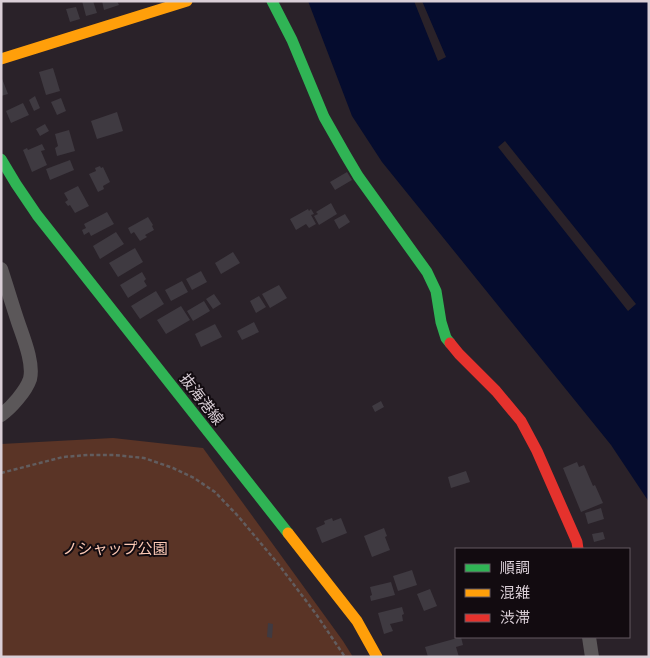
<svg xmlns="http://www.w3.org/2000/svg" width="650" height="658" font-family="'PT Sans','Noto Sans JP',sans-serif">
	<style>
		.green { fill: #5a3426 }
		.water { fill: #050c2e }
		.pier { fill: #2a2229 }
		.building { fill: #3f3a41 }
		.lines { fill: none; stroke-linecap: round; stroke-linejoin: round }
		.path { stroke: #625d5f; stroke-width: 2.5; stroke-dasharray: 4 2.5; stroke-linecap: butt }
		.street { stroke: #5b5759; stroke-width: 14 }
		.fast { stroke: #30b455; stroke-width: 11 }
		.slow { stroke: #ff9f0a; stroke-width: 11 }
		.jam { stroke: #e5322d; stroke-width: 11 }
		.labels { text-anchor: middle; dominant-baseline: central; stroke-width: 4; stroke-linejoin: round; paint-order: stroke }
		.street-label { font-size: 15px; fill: #dacfd7; stroke: #120b10 }
		.park-label { font-size: 15px; fill: #fdcab6; stroke: #120b10 }
	</style>
	<rect width="100%" height="100%" fill="#2a2229"/>
	<path class="green" d="M113,438L203,448L343,641L353,657H1V444Z"/>
	<path class="water" d="M308,1H649V502L611,445L382,162L352,116Z"/>
	<path class="pier" d="M414,1H422L446,57L438,61Z
		M505,141L636,304L628,311L498,147Z"/>
	<path class="building" d="M82,1H93L97,13L86,16Z
		M102,1H117L119,5L104,10Z
		M76,7L80,19L70,22L66,9Z
		M53,68L60,91L46,95L39,72Z
		M1,76L8,94L1,96Z
		M35,96L40,108L34,111L29,100Z
		M61,98L66,111L57,115L51,102Z
		M23,103L29,115L11,123L6,111Z
		M117,112L123,131L97,139L91,121Z
		M45,124L49,131L40,136L36,129Z
		M69,130L75,151L57,156L55,148L58,146L55,134Z
		M42,144L45,150L41,151L47,165L32,172L23,150L27,148L28,150Z
		M70,160L74,170L50,180L46,169Z
		M100,166L101,168L103,167L110,182L103,186L104,189L98,192L89,174L96,171L95,168Z
		M347,172L352,180L335,190L330,182Z
		M78,186L89,206L75,213L70,205L68,206L65,202L68,200L64,193Z
		M331,203L337,214L319,225L314,216L318,214L316,212Z
		M308,209L309,211L311,209L314,214L311,215L316,224L309,228L306,224L296,230L290,219Z
		M107,212L114,224L91,236L89,232L84,235L82,230L86,228L84,224Z
		M345,214L350,222L339,229L334,220Z
		M148,217L153,225L152,226L154,230L145,235L147,237L140,241L134,232L131,234L128,228Z
		M116,232L124,244L100,259L93,246Z
		M135,248L143,262L118,277L109,263Z
		M233,252L240,263L221,274L215,263Z
		M201,271L207,282L192,290L186,279Z
		M142,272L146,279L144,281L147,286L128,298L120,285Z
		M182,281L188,292L171,301L165,290Z
		M279,285L287,298L270,308L262,294Z
		M156,291L164,304L140,319L131,306Z
		M214,294L221,304L213,309L206,299Z
		M259,296L266,307L256,313L250,301Z
		M204,301L210,311L193,321L187,311Z
		M181,306L190,320L166,334L157,320Z
		M254,322L259,332L242,340L237,331Z
		M215,324L222,337L201,347L195,334Z
		M381,401L384,407L375,412L372,406Z
		M577,462L579,467L584,465L593,486L595,485L603,503L581,512L563,468Z
		M466,471L470,482L451,488L448,477Z
		M601,508L604,519L588,524L585,513Z
		M332,518L333,521L341,518L347,533L322,543L316,528L325,524L324,521Z
		M384,528L387,536L385,537L390,550L372,557L364,536Z
		M603,532L605,539L594,542L592,534Z
		M412,570L417,585L398,591L393,576Z
		M391,582L395,595L371,601L370,596L372,595L370,587Z
		M430,589L437,606L424,611L417,594Z
		M402,607L404,614L402,615L403,621L390,624L393,631L384,634L378,613Z
		M268,623L273,624L272,638L267,637Z
		M461,637L463,645L456,647L459,657H428L425,647Z"/>
	<g class="lines">
		<path class="path" d="M1,473L63,457L88,455H114L144,458L173,468L194,478L215,492L238,516L279,565L316,614L345,657"/>
		<path class="street" d="M1,269C7,287 12,304 18,322C23,337 34,363 30,379C26,391 11,408 1,415
			M589,637L592,657"/>
		<path class="fast" d="M272,1L292,40L324,117L345,154L358,176L427,272L436,291L441,322L446,338L450,343
			M1,159L16,184L37,215L288,533"/>
		<path class="slow" d="M1,59L187,1
			M288,533L357,621L377,657"/>
		<path class="jam" d="M450,343L459,354L496,391L521,421L537,451L577,542L578,549"/>
	</g>
	<g class="labels">
		<g class="street-label">
			<text transform="translate(202 399) rotate(52)">抜海港線</text>
		</g>
		<g class="park-label">
			<text x="115" y="548">ノシャップ公園</text>
		</g>
	</g>
	<rect width="650" height="658" fill="none" stroke="#dacfd7" stroke-width="5"/>
	<rect x="455" y="548" width="175" height="90" fill="#120b10" stroke="#625960"/>
	<rect x="465" y="564" width="25" height="8" fill="#30b455" stroke="#625960"/>
	<text x="500" y="573" font-size="15" fill="#dacfd7">順調</text>
	<rect x="465" y="589" width="25" height="8" fill="#ff9f0a" stroke="#625960"/>
	<text x="500" y="598" font-size="15" fill="#dacfd7">混雑</text>
	<rect x="465" y="614" width="25" height="8" fill="#e5322d" stroke="#625960"/>
	<text x="500" y="623" font-size="15" fill="#dacfd7">渋滞</text>
</svg>
